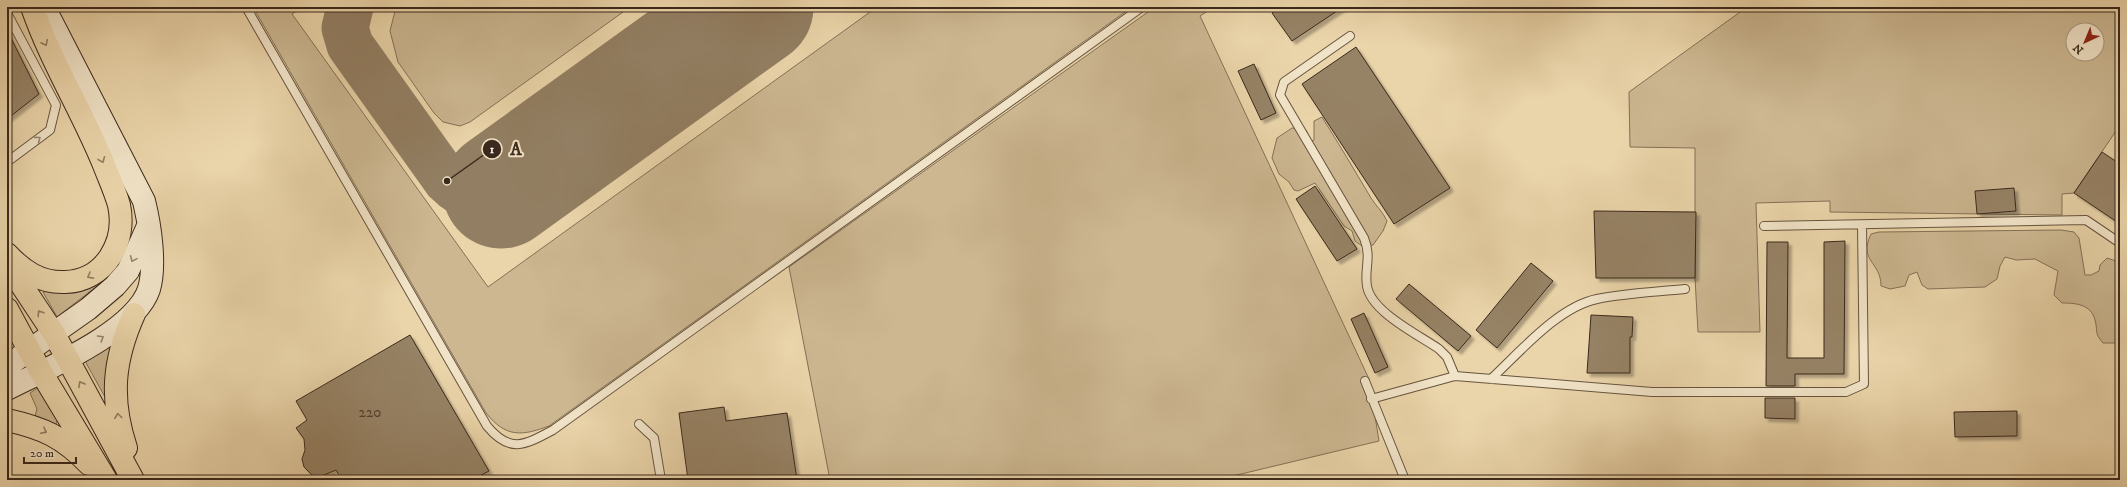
<svg xmlns="http://www.w3.org/2000/svg" width="2127" height="487" font-family="'IM FELL DW Pica',serif">
	<style>
		.green { fill: #ccb791; stroke: #847056; fill-rule: evenodd }
		.lines { fill: none; stroke-linecap: round; stroke-linejoin: round }
		.taxiway { stroke: #927e62; stroke-width: 47 }
		.runway { stroke: #927e62; stroke-width: 117 }
		.building { fill: #968265; stroke: #3b291c; filter: url(#shadow) }
		.lane-casing { stroke: #67543f; stroke-width: 10 }
		.secondary-casing { stroke: #3b291c; stroke-width: 24 }
		.primary-casing { stroke: #3b291c; stroke-width: 24 }
		.lane { stroke: #f1e3c7; stroke-width: 8 }
		.secondary { stroke: #f1e3c7; stroke-width: 22 }
		.primary { stroke: #ead4a9; stroke-width: 22 }
		.oneway { stroke: #927e62 }
		.oneway2 { stroke: #968672 }
		.labels { text-anchor: middle; dominant-baseline: central; stroke-width: 4; stroke-linejoin: round; paint-order: stroke }
		.number-label { font-size: 15px; fill: #523f2e }
		.leader { fill: none; stroke: #3b291c; stroke-width: 1.5 }
		.callout-dot { fill: #3b291c; stroke: #f1e3c7; stroke-width: 1.5 }
		.mark-label { font-size: 12px; text-anchor: middle; font-weight: bold; fill: #fff }
		.callout-label { font-size: 18px; text-anchor: middle; font-weight: bold; fill: #3b291c; stroke: #f1e3c7; stroke-width: 4; stroke-linejoin: round; paint-order: stroke }
	</style>
	<defs>
		<filter id="shadow"><feDropShadow dx="3.5" dy="3.5" stdDeviation="1" flood-color="#0004"/></filter>
	</defs>
	<rect width="100%" height="100%" fill="#ead4a9"/>
	<filter id="stains"><feTurbulence type="fractalNoise" baseFrequency=".005" numOctaves="4"/><feColorMatrix values="0 0 0 0 .2 0 0 0 0 .09 0 0 0 0 .02 0 0 0 .5 -.17"/></filter>
	<radialGradient id="worn" r=".72"><stop offset=".6" stop-color="#630" stop-opacity="0"/><stop offset="1" stop-color="#630" stop-opacity=".3"/></radialGradient>
	<path class="green" d="M253,7H296L298,10L292,14L488,287L877,7H1132L549,426C522,436 506,438 486,413Z
		M396,7H630L470,122L460,126L443,122L434,113L398,62L390,31Z
		M1155,7H1214L1200,16L1369,379L1379,441L1216,480H830L789,267Z
		M1747,7H2120V125L2074,193L2062,194V215L1830,212V201L1756,203L1760,332H1698L1695,278V148L1630,147L1629,92ZM2073,30H2097V54H2073Z
		M1322,117C1339,144 1355,171 1371,198C1376,206 1383,212 1387,221L1383,231L1373,245L1362,246L1355,241L1352,231L1344,226L1315,183L1298,191L1294,190L1289,182L1279,174L1272,158L1277,138L1292,128L1306,130L1311,141L1314,140V121Z
		M2061,230L2074,232L2079,238L2085,275H2091L2099,271L2100,265L2107,258L2116,261L2120,265V274L2116,281L2120,284V343H2103C2094,333 2098,331 2095,320C2091,304 2075,303 2062,303L2054,295L2058,271L2035,259L2016,260L2005,257L2000,266L1997,279L1985,287L1928,289L1922,285L1917,272L1909,275L1905,286L1890,289L1881,286C1881,261 1858,262 1871,234L1879,232Z
		M126,253L110,276L57,317L43,292C52,289 62,294 71,292C93,286 109,267 126,253Z
		M111,343L105,397L85,361Z
		M39,387L58,419L56,424L35,416L37,409L30,393Z"/>
	<g class="lines">
		<path class="taxiway" d="M350,7L345,28L350,45L447,181C465,199 479,202 501,190"/>
		<path class="runway" d="M501,190L755,7"/>
	</g>
	<path class="building" d="M1281,7H1343L1292,41L1272,13Z
		M7,30L39,94L7,119Z
		M1356,47L1450,188L1394,224L1302,84Z
		M1254,64L1276,113L1261,120L1238,71Z
		M2102,152L2120,164V224L2074,193Z
		M1315,186L1357,249L1337,261L1296,199Z
		M2014,188L2016,211L1977,214L1975,191Z
		M1594,211L1696,212L1695,278H1596Z
		M1845,241L1844,374H1795V386H1766L1767,242H1788L1787,358H1824V242Z
		M1531,263L1553,281L1497,348L1476,330Z
		M1409,284L1471,336L1458,351L1396,299Z
		M1364,313L1388,367L1375,373L1351,319Z
		M1591,315L1633,317L1632,337H1630V373H1587Z
		M410,335L489,471L472,480H342L336,470L319,477L312,475L304,467L302,459L305,450L304,439L296,428L307,420L296,401Z
		M1765,398H1795V419L1765,418Z
		M724,407L726,421L787,413L797,480H688L679,413Z
		M2017,411V436L1955,437L1954,412Z"/>
	<g class="lines">
		<defs>
			<path id="lane" d="M246,7L487,426C510,454 525,445 553,430L1142,7
				M7,13L56,105L50,130L7,162
				M1350,36L1284,82L1280,95L1364,238C1372,258 1364,268 1367,286C1371,312 1419,335 1439,349L1447,357L1455,376
				M1764,226L2086,220L2120,243
				M1491,379C1520,352 1558,307 1597,299C1626,293 1656,292 1685,289
				M1365,381L1405,480
				M1371,399L1455,376L1652,392H1846L1864,384L1862,225
				M639,424L654,438L661,480"/>
			<path id="secondary" d="M7,366L88,309L115,286L128,271L148,226
				M7,389C46,369 135,332 149,289C156,265 150,225 144,201L44,7"/>
			<path id="primary" d="M7,254C23,271 40,283 65,282C105,281 127,242 119,205C115,191 109,178 104,165C82,111 51,62 32,7
				M7,263L54,334L133,480
				M7,309L41,372L106,480
				M7,420C43,428 63,437 89,464
				M126,448C110,399 113,361 134,314"/>
		</defs>
		<use href="#lane" class="lane-casing"/>
		<use href="#secondary" class="secondary-casing"/>
		<use href="#primary" class="primary-casing"/>
		<use href="#lane" class="lane"/>
		<use href="#secondary" class="secondary"/>
		<use href="#primary" class="primary"/>
	</g>
	<defs><path id="oneway-chevron" d="M-2-3.5L2.5 0L-2 3.5" fill="none" stroke-width="1.6" stroke-linecap="round" stroke-linejoin="round"/></defs>
	<g class="oneway">
		<use href="#oneway-chevron" transform="translate(45 43) rotate(64)"/>
		<use href="#oneway-chevron" transform="translate(102 160) rotate(68)"/>
		<use href="#oneway-chevron" transform="translate(90 276) rotate(151)"/>
		<use href="#oneway-chevron" transform="translate(40 313) rotate(-123)"/>
		<use href="#oneway-chevron" transform="translate(81 384) rotate(-119)"/>
		<use href="#oneway-chevron" transform="translate(118 416) rotate(-98)"/>
		<use href="#oneway-chevron" transform="translate(44 431) rotate(27)"/>
	</g>
	<g class="oneway2">
		<use href="#oneway-chevron" transform="translate(38 139) rotate(-37)"/>
		<use href="#oneway-chevron" transform="translate(133 259) rotate(114)"/>
		<use href="#oneway-chevron" transform="translate(101 338) rotate(-31)"/>
	</g>
	<g class="labels">
		<g class="number-label">
			<text x="370" y="412">220</text>
		</g>
	</g>
	<path class="leader" d="M447 181L492 149"/>
	<g class="callout-dot">
		<circle cx="447" cy="181" r="4"/>
		<circle cx="492" cy="149" r="10"/>
	</g>
	<g class="mark-label">
		<text x="492" y="153">1</text>
	</g>
	<g class="callout-label">
		<text x="516" y="155">A</text>
	</g>
	<rect width="2127" height="487" fill="none" stroke="#ead4a9" stroke-width="24"/>
	<rect x="8" y="8" width="2111" height="471" fill="none" stroke="#3b291c" stroke-width="2"/>
	<rect x="12" y="12" width="2103" height="463" fill="none" stroke="#3b291c"/>
	<g transform="translate(2085 42) rotate(224)"><circle r="19" fill="#f1e3c7" stroke="#a89983"/>
	<path d="M0-3L7 15L0 10L-7 15Z" fill="#8f2418"/>
	<text y="-6" font-size="11" font-weight="bold" text-anchor="middle" fill="#3b291c">N</text>
	</g>
	<path d="M24 457v6h52v-6" fill="none" stroke="#3b291c" stroke-width="2"/>
	<text x="30" y="457" font-size="12" fill="#3b291c" stroke="#f1e3c7" stroke-width="3" paint-order="stroke">20 m</text>
	<rect width="100%" height="100%" filter="url(#stains)"/>
	<rect width="100%" height="100%" fill="url(#worn)"/>
</svg>
